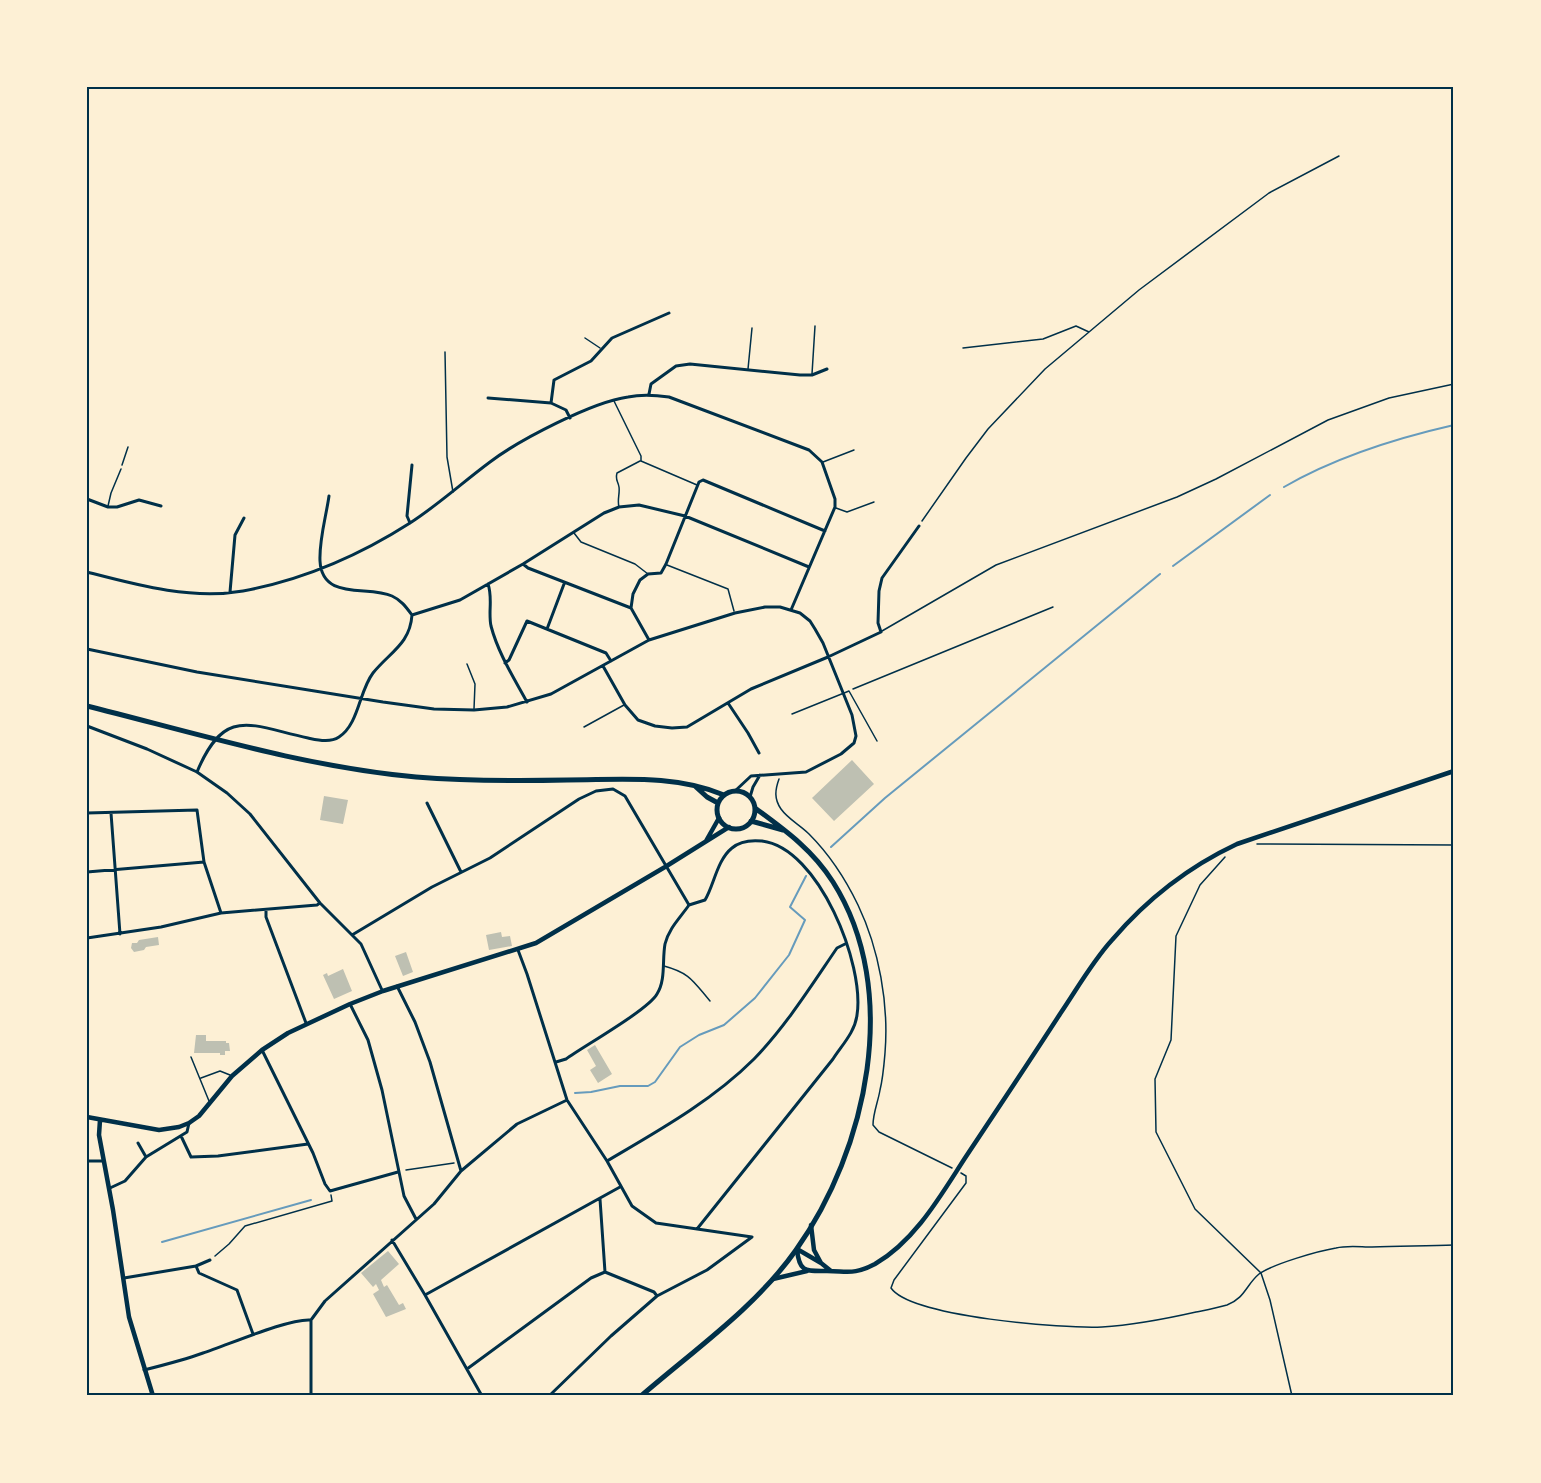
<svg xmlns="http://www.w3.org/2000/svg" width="1541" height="1483" font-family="'IBM Plex Sans',sans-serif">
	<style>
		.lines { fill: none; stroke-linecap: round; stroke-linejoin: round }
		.stream { stroke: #669bbc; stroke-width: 2 }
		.building { fill: #bec0b2 }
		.path { stroke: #003049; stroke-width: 1.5 }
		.service { stroke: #003049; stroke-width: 1.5 }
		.minor { stroke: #003049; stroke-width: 3 }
		.tertiary { stroke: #003049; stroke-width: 4.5 }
		.primary { stroke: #003049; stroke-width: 5 }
		.neatline { fill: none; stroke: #003049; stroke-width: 2 }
	</style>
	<rect width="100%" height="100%" fill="#fdf0d5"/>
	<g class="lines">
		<path class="stream" d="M1284,487C1334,458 1397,438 1454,425
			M1173,566L1270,495
			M831,847L885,798L1160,574
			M575,1093L591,1092L620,1086H648L655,1082L680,1047L699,1035L724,1025L755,998L789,955L805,920L790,907L806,876
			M162,1242L311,1200"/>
	</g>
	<path class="building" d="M852,760L874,784L834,821L812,798Z
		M324,796L348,800L343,824L320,820Z
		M501,932L502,937L510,936L512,946L489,950L486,935Z
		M158,937L159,945L146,947L144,950L134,952L131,948L132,943H137L139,940Z
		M406,952L413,972L403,976L395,956Z
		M343,969L352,991L334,999L323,975L327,973L328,976Z
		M196,1035H206V1041H226V1043H229L230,1051H225V1055H220V1053H194Z
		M595,1045L612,1074L598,1083L590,1070L596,1066L587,1050Z
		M388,1251L399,1264L381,1280L384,1287L387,1285L399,1305L403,1303L406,1309L386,1317L373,1294L379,1290L376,1284L373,1287L361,1273Z"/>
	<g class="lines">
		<path class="path" d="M963,348L1043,339L1076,326L1089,332
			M122,465L128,447
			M922,521L966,458L988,429L1045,369L1139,290L1269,193L1339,156
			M853,689L1053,607
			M779,779C775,790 774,799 781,809C788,819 800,825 809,834C830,855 845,878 858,905C879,949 889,1004 885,1053C884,1065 883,1078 880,1090C878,1102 873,1113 873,1125L879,1132L952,1168
			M1257,844L1454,845
			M1225,857L1200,885L1176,936L1171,1040L1155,1079L1156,1132L1195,1209L1261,1273L1270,1300L1292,1396
			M406,1170L454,1163
			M961,1173L966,1176V1183L894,1280L891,1288C911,1317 1065,1329 1102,1327C1134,1325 1165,1319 1196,1312C1206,1310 1217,1308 1227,1305C1245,1298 1246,1285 1259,1274C1273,1264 1318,1251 1336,1248C1347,1245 1361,1247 1372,1247C1400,1246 1427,1246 1454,1245
			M215,1256L229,1244L245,1226L332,1201L331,1195"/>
		<path class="service" d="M585,338L600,348
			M445,352L447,457L453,492
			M748,369L752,328
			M812,374L815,326
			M614,401L641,456V461L697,485
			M823,462L854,450
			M108,506L111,493L121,469
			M619,507C617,500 620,494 619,487C618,481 615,480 617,473L640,461
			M836,508L847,512L874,502
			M574,533L581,542L635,564L648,574
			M667,565L728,589L734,611
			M882,631L996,565L1177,497L1216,479L1328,420L1389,398L1454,384
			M467,664L475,684L474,709
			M792,714L849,691L877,741
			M584,727L624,705
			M664,966C690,973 693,981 710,1001
			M191,1057L209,1101
			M201,1078L220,1071L230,1075"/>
		<path class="minor" d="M649,394L651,384L676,366L690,364L800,375H812L827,369
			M488,398L551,403L566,410L570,418
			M551,403L554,380L591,361L612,338L669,313
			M87,499L108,507H117L139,500L161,506
			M410,523L407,516L412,465
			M523,564L528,568L631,608
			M87,572C137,585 191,600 243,591C302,580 360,555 410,523C438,505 463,482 490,462C519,440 592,402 628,397C642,394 655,395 669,397L809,450L822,462L835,499V507L791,610
			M488,584C493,598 488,612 491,626C498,653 514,678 527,702
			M230,592L235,535L244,518
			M412,615L460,600L523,564L604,513L619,507L639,505L685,516L809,567
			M547,629L564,584
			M649,640L631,608L633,594L640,580L648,574L661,573L666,564L699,482L703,480L825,531
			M87,649L197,672L383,702L434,709L474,710L507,707L551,694L649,640L735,613L765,607H780L800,613L810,621L815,629L823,643L852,715L856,736L854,743L841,754L806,772L751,776L735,791
			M505,663L509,660L527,621L606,653L611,661
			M603,666L625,705L638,720L655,726L672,728L687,727L751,689L828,657L881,632L878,623L879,591L882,578L919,526
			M728,703L748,733L759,753
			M87,726L147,749L197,772L227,793L250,814L320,903L361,944L382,990
			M197,772C225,705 251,726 308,738C318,740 330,743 339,737C359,724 359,691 373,673C390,652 410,644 412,615C406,607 401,600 392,596C368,585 322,601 320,561C319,540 326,517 329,496
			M750,797L753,787L760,775
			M427,803L461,872
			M87,813L197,810L204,862L221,913
			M111,813L120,934
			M87,872L204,862
			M689,905L705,900C714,885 717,860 732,848C740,841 752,840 762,841C819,848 865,965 857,1015C855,1032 842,1045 833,1059L697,1229
			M266,910V917L306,1023
			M352,935L432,887L490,858L579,799L596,791L613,789L625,796L689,905
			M87,938L161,927L221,913L317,905L320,903
			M518,950L527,974L567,1100L607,1161L632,1206L656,1223L752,1237
			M397,986L415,1022L430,1062L461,1171
			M350,1004L368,1040L382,1090L404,1196L416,1219
			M262,1050L313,1153L325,1184L330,1191L398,1172
			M556,1062L566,1059C584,1046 648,1010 657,994C666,980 662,960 665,944C669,928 680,918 689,905
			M181,1136L191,1157L218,1156L308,1144
			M138,1143L146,1157
			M87,1161H104
			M607,1161C658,1131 712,1101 754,1059C786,1026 811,986 837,948L845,944
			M110,1188L125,1181L146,1157L187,1132L189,1123
			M600,1199L605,1272
			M392,1240L425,1295L482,1396
			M210,1260L196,1266L199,1273L237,1290L253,1334
			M605,1272L654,1292L657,1296
			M124,1278L196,1266
			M425,1295L620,1187
			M467,1369L591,1278L605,1272
			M144,1370C164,1365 184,1360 203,1353C228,1345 289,1318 311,1320
			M311,1396V1320L325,1301L434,1204L461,1171L517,1124L567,1100
			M549,1396L611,1336L657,1296L707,1270L752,1237"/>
		<path class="tertiary" d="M706,841L719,818
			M87,1117L159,1130L179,1127L189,1123L199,1116L232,1076L262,1050L288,1033L350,1004L383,991L536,943L665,867L729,827
			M100,1120L99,1135L113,1210L129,1317L153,1396
			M811,1225L814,1250L821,1263
			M797,1249C799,1273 806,1271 827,1271C848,1271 854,1275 875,1264C915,1241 941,1195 965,1158C997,1110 1029,1062 1060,1014C1077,989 1092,962 1112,940C1147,899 1188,867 1237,844L1454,771
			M797,1249L821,1263L831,1271
			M773,1279L807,1271"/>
		<path class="primary" d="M87,706C195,733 305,767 416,777C466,781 517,781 567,780C620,780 674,774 724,795
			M696,787L707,797L718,803
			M717 810a19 19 0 1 1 38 0a19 19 0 1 1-38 0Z
			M751,821L783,830
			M641,1396C694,1350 755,1308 796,1250C867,1150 902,991 833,882C813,850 785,830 755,808"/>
	</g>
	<rect width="1541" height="1483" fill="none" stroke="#fdf0d5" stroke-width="177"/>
	<rect x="88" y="88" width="1364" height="1306" class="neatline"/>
</svg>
